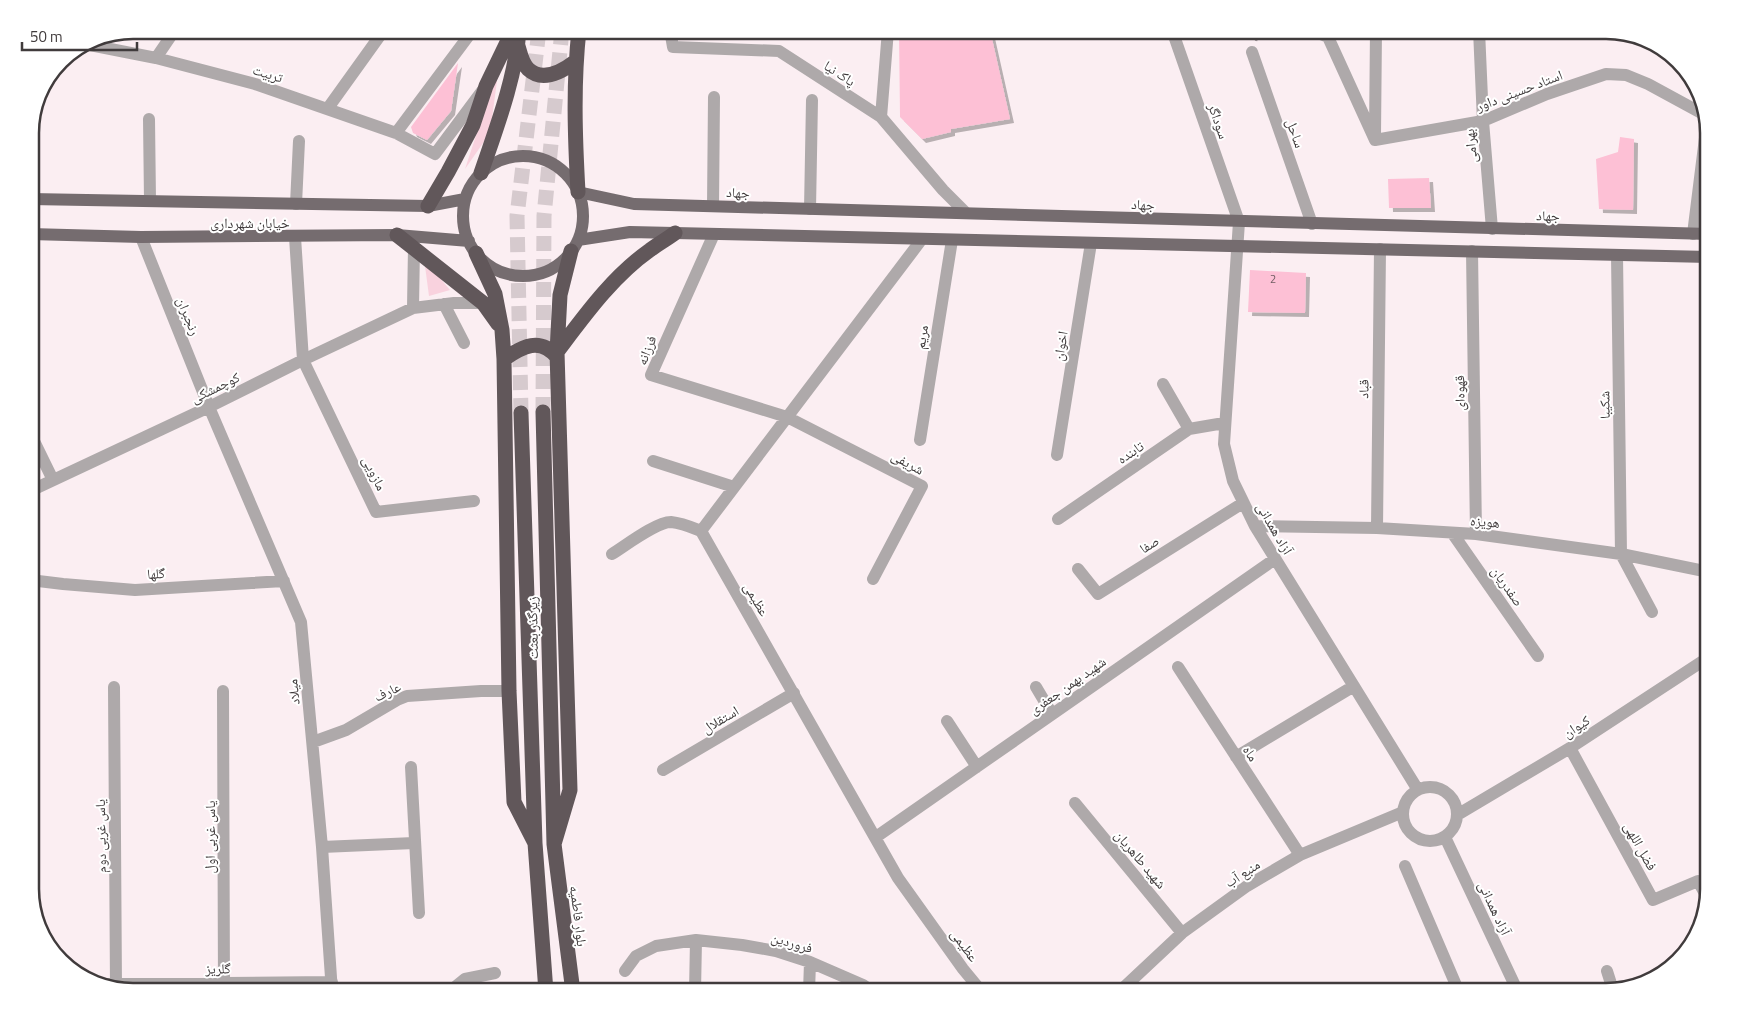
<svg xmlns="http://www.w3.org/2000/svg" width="1739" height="1022" font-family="'Titillium Web','Noto Naskh Arabic',sans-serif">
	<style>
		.green { fill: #f9d2de }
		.building { fill: #fdc0d5; filter: url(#shadow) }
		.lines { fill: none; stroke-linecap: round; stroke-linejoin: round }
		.highway-tunnel { stroke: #d6cace; stroke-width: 15; stroke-dasharray: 15 8; stroke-linecap: butt }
		.path { stroke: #a99fa2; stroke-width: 2.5; stroke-dasharray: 2.5 2.5; stroke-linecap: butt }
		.minor { stroke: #aea9aa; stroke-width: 12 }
		.major { stroke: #756c6f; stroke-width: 12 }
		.highway { stroke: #61575a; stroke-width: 15 }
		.labels { text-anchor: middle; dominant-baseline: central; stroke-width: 4; stroke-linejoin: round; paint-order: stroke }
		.number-label { font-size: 11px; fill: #6f5c62 }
		.street-label { font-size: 14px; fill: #403b3c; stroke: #fff }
		.rim { fill: none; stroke: #403b3c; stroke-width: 2.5 }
	</style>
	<defs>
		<filter id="shadow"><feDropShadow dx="4" dy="4" stdDeviation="0" flood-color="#0004"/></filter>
	</defs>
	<rect width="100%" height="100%" fill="#fbeef2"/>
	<path class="green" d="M499,66L490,133L465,169Z
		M425,266L439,277L450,290L429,296Z"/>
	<path class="building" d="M899,30H990L1010,119L951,129V132L922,139L900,117Z
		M458,63L451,111L427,140L413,133L411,127Z
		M1620,137L1634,139L1633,210L1599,209L1596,159L1618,152Z
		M1429,178L1431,208H1389L1388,179Z
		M1250,270L1306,273L1305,313L1248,312Z"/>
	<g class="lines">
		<path class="highway-tunnel" d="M543,412L544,216L562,30
			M521,413L517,216L539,30"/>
		<path class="path" d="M1256,41L1259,30"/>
		<path class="minor" d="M670,30L673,47L779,51L881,117L943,190L966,213
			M1172,30L1239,222L1224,444L1233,481L1255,526L1418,790
			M1311,30L1328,37L1375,140L1483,121L1547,94L1606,74L1626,75L1648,84L1705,115
			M1479,30L1483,121L1492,229
			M85,44L156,58L255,84L396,133L435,154L482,91
			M1252,52L1312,224
			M156,58L175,30
			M328,108L384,30
			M881,117L888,30
			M149,119L150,201
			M396,133L473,30
			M1375,135L1376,30
			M30,138L31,125
			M296,204L299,141
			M713,206L714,97
			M810,209L812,100
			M714,234L651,375L787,417L922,486L873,579
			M1693,234L1707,122
			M141,237L209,407L301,622L322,847L332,992
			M295,237L303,360L376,512L474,501
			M1472,251L1476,534
			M1617,255L1621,554L1652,612
			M444,304L464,343
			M413,308L414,247
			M1163,384L1189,429
			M30,433L53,480
			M920,440L952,240
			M1057,455L1091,243
			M653,461L734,487
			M30,491L209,407L303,360L413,308L454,303H483
			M1058,519L1189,429L1224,423
			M1255,526L1377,528L1476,534L1621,554L1709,572
			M1377,528L1380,249
			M701,531L898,878L963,969L982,992
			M701,531L922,239
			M1453,534L1538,656
			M612,554C625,546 656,522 671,522C682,523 691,527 701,531
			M1078,569L1098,594L1243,503
			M30,580L63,584L135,590L284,581
			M1178,667L1300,855
			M114,687L116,987
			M1036,687L1052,714
			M223,691L224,992
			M947,721L977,767
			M313,742L346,730L397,700L407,696L481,691H509
			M1570,748L1653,900L1698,881L1707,897
			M1236,757L1354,686
			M411,767L419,913
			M663,770L794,693
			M1403 814a27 27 0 1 1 54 0a27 27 0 1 1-54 0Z
			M1075,803L1182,933
			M1457,815L1570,748L1709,657
			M876,837L1275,559
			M1445,837L1518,992
			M322,847L414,843
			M1405,866L1459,992
			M625,971L636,956L656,946L696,940L742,945L776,951L810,962L863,985L873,992
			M1607,971L1613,990
			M104,984L332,982
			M449,992L465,979L495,973
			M695,992L696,940
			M809,992L810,962
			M1119,992L1182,933L1247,886L1300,855L1403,812"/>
		<path class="major" d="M463 216a60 60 0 1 1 120 0a60 60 0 1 1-120 0Z
			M578,192L634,204L1709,234
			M30,199L428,206L465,199
			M30,234L141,237L397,235L469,241
			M578,240L630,232L1709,257"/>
		<path class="highway" d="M518,46C520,53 522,63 528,69C543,83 563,71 576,61
			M481,173C496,129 516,77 519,30
			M578,192C575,138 573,84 579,30
			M428,206L448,172L473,125L486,86L513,30
			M397,235L483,303L498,324
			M476,253L495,294L502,330L504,359L509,691L514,802L535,843
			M557,352C585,315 612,277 650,250C658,244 667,239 675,233
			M504,359C523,346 540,337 557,357
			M543,412L554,844L573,992
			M521,413L535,843L546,992
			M554,844L570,790L557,352L560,295L571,251"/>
	</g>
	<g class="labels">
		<g class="number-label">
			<text x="1273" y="279">2</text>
		</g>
		<g class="street-label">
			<text transform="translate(268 73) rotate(17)">تربیت</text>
			<text transform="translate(840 73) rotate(33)">پاک نیا</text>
			<text transform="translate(1519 90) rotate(-21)">استاد حسینی داور</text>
			<text transform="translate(1219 121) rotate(71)">سوداگر</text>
			<text transform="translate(1296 133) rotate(71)">ساحل</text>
			<text transform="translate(1470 146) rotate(-95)">بهرامی</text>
			<text transform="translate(738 192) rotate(2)">جهاد</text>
			<text transform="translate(1143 204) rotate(2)">جهاد</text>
			<text transform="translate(1548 215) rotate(1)">جهاد</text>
			<text x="250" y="222">خیابان شهرداری</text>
			<text transform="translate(189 316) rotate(68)">رنجبران</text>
			<text transform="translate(921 337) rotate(-81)">مریم</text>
			<text transform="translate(1060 346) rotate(-81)">اخوان</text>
			<text transform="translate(646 350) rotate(-68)">فرزانه</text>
			<text transform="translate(215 387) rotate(-26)">کوچمشکی</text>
			<text transform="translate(1363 389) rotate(-89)">قباد</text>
			<text transform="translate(1459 393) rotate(-91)">قهوه‌ای</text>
			<text transform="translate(1604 405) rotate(-91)">شکیبا</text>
			<text transform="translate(1130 452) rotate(-34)">تابنده</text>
			<text transform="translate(908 462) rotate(29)">شریفی</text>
			<text transform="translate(375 473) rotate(64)">مازویی</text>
			<text transform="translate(1485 521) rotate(5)">هویزه</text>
			<text transform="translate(1275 528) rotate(60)">آزاد همدانی</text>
			<text transform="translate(1149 544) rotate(-32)">صفا</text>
			<text transform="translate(156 573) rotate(-3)">گلها</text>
			<text transform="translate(1508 586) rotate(55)">صفدریان</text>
			<text transform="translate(757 599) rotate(60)">عظیمی</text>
			<text transform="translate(532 628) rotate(-91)">زیرگذر بعثت</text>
			<text transform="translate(1067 685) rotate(-35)">شهید بهمن جعفری</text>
			<text transform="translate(387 691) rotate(-26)">عارف</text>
			<text transform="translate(293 692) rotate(-96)">میلاد</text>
			<text transform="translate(720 719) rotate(-31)">استقلال</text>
			<text transform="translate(1576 726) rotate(-33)">کیوان</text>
			<text transform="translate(1251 753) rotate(57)">ماه</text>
			<text transform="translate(100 836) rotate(-91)">یاس غربی دوم</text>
			<text transform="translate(209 837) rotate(-90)">یاس غربی اول</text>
			<text transform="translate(1641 846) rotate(61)">فضل اللهی</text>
			<text transform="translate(1141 859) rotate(50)">شهید طاهریان</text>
			<text transform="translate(1242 873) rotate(-33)">منبع آب</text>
			<text transform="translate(1495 908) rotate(65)">آزاد همدانی</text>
			<text transform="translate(579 916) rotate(83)">بلوار فاطمیه</text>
			<text transform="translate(792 942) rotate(16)">فروردین</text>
			<text transform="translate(965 945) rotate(54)">عظیمی</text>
			<text transform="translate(218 968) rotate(-1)">گلریز</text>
		</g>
	</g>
	<path d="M0 0H1739V1022H0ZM133 39H1606A94 94 0 0 1 1700 133V889A94 94 0 0 1 1606 983H133A94 94 0 0 1 39 889V133A94 94 0 0 1 133 39Z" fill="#fff" fill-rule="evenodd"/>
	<path class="rim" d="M133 39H1606A94 94 0 0 1 1700 133V889A94 94 0 0 1 1606 983H133A94 94 0 0 1 39 889V133A94 94 0 0 1 133 39Z"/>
	<path d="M22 42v8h115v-8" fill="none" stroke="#403b3c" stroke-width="2.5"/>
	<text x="30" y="42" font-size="15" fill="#403b3c" stroke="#ffffff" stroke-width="4" paint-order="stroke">50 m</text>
</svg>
